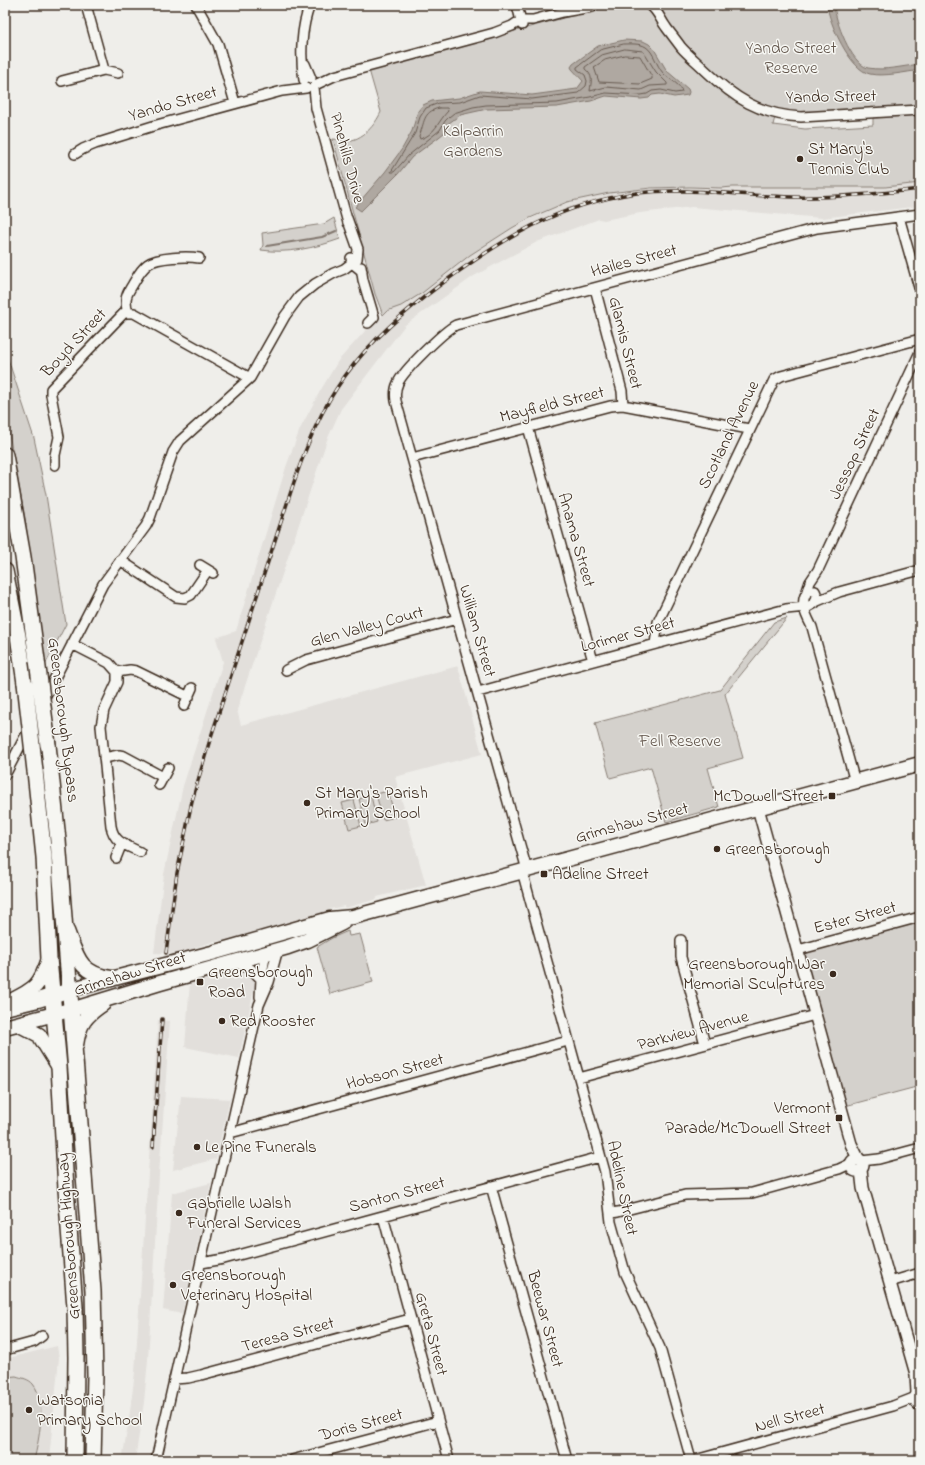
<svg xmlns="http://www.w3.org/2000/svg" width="925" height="1465" font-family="'Indie Flower',sans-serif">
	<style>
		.built { fill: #e2dfdb }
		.green { fill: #d4d1cc; stroke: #887e75 }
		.water { fill: #afa8a1; stroke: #81766d }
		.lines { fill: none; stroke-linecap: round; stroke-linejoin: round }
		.shore { stroke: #695c52; stroke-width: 1 }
		.stream { stroke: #81766d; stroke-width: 2 }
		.minor-casing { stroke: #3b2a1e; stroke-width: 12 }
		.tertiary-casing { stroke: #3b2a1e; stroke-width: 14 }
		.primary-casing { stroke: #3b2a1e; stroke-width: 17 }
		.trunk-casing { stroke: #3b2a1e; stroke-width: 18 }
		.minor { stroke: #f6f6f2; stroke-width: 9 }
		.tertiary { stroke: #f6f6f2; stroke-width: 11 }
		.primary { stroke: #f6f6f2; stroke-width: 14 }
		.trunk { stroke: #f6f6f2; stroke-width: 15 }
		.rail-casing { stroke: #3b2a1e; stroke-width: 3.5 }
		.rail { stroke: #f6f6f2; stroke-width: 2; stroke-dasharray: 6; stroke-linecap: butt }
		.trunk-bridge-casing { stroke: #3b2a1e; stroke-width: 18; stroke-linecap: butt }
		.trunk-bridge { stroke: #f6f6f2; stroke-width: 15 }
		.poi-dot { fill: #3b2a1e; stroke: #f6f6f2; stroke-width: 1.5 }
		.labels { text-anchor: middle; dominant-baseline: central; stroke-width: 3; stroke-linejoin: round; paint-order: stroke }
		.park-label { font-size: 17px; fill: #61544a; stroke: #f6f6f2 }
		.street-label { font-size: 17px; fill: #3b2a1e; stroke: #f6f6f2 }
		.poi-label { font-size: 17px; fill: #3b2a1e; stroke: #f6f6f2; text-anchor: start }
	</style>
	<rect width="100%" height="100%" fill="#efeeea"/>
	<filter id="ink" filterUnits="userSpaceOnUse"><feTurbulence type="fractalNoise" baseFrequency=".025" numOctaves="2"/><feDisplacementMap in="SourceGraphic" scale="8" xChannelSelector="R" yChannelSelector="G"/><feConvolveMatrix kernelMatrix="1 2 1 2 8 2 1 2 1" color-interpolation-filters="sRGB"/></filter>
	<g filter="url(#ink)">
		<path class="built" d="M920,183V206L822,218L692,207L640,213L604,220L599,219L537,242L474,276L405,325L341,409L327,440L237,710L241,725L458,666L482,754L395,777L426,885L377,897V899L345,908L344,906L330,909L329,911L331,912L225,941H215L194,948L191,951L178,954L154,953L164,874L183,786L223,662L216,638L236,631L286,467L300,429L319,393L338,361L365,331L370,327L387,311L401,305L470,255L512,228L553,208L584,198L609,193L671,187L721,188L733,187H885Z
			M227,968L245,969L253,977L255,985L239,1058L185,1047L190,982H196L215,975Z
			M158,1020L170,1021L159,1175L148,1360L144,1402L135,1460H122L129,1419L135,1372Z
			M181,1096L230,1099L216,1159L173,1170Z
			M211,1183L182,1314L163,1310L172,1193Z
			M57,1346L59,1358L49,1460H5V1359Z"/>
		<path class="green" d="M612,5H646L649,7L666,34L742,104L757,112L775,117L773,125L805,129L873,125V117L920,113V183L885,187H733L721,188L690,187L651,188L609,193L567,202L530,218L512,228L470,255L422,293L401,306L387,311L383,315L375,294L333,139C337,139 342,141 346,141C363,140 375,125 381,112L369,70Z
			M659,5H920V106L798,114L765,107L733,89L684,45L674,31Z
			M334,218L340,239C315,248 287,254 261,250L263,245L262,233L324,224Z
			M5,350L34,438L46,495L66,624L45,665L25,518L5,412Z
			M787,618L725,694L743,758L708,768L719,807L666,822L651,767L610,778L595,723L720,690L774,622Z
			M388,791L395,817L383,820L376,794Z
			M371,796L377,822L366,825L359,799Z
			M354,800L361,826L349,829L342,803Z
			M920,921V1086L845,1106L804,957L809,951Z
			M348,931L349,936L360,934L373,982L330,994L317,947L332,938Z
			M16,1376C22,1378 29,1379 33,1384C47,1401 39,1440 34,1460H5V1377Z"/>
		<path class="water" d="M827,5H834C835,20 851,64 868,68C885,71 904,66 920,64V70C907,72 883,77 870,74C850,70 829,23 827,5Z
			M624,40L643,41L649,44L654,49L667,71L688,89L689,92L688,95L674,97L660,94L652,95L649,98L641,99L606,96L591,101L557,107L487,109L460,115L449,123L444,133L439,137L412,157L398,174L361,211L355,207L385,172L402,149L412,131L418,111L423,105L432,101L459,98L480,91L532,95L577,89L583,81L572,69L571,67L573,64L598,46Z"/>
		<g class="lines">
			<path class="shore" d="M624,44C630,44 640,43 646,47C654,52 656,65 663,73C668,79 681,84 682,92L675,93L661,90L652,91L647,94L641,95L606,93L590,97L557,103L486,105L473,107L454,113L449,117L445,121L440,130L409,155L394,172H391L415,133L420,117L426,108L439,103L460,102L480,95L532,99L578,93L586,86L587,81L585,75L577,69V67L600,50Z
				M625,49L643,51L656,72L667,83V85L650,86L641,90L606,87L590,91C591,82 594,76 585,69V67L602,55Z
				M625,55L640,56L652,77V79L640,84L599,82L594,67L605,60Z
				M439,108H447L448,111C439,120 434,136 420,139L419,136C425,123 422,112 439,108Z"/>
			<path class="stream" d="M267,246L322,237L336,231"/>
			<defs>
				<path id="minor" d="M196,5L218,44L235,103
					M517,5L522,25
					M650,5C658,11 660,19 666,27C671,34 676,40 681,47C688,55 697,62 705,70C734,98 760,115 801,117L920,110
					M305,64L311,78
					M104,70L118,73
					M304,80C300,57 301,27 310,5
					M62,81L104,70L86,5
					M315,85L334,76L494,33L512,26L521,20H533L563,12L592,7
					M314,87L316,108L348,223
					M75,154L83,149L95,144L153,126L282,91L306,88
					M899,217L920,291
					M351,258L352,263L362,271
					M361,267L363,280L374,317L368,323
					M595,288L622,391L623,405
					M128,313C124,299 126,295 133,284C137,277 141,269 148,264C157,257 188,256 199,258
					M528,427L593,661
					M412,458L610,406L623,405L749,429
					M55,465V455L59,437L51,395V389L124,313H134L250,378
					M120,560L176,597L185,598L191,595L208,570
					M200,565L213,573
					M806,594L810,582L818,570L920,352
					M815,602L839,592L920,570
					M804,604L806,607H808L815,603L817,596L815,591L809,590C798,601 806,615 812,627L855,782
					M72,644L109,663L117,672V682L104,710L101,726L111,826C114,843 126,845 140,852
					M655,644L658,622L774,380L781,376L920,339
					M286,670L306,660L457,619
					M117,672L130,670L136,671L189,697
					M478,692L786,609L806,607
					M43,701L103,584L146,526L150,518L173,452L180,441L250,378L285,316L299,297L315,284L334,273L344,269L357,259L358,249L347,218
					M184,706L192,688
					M104,758L119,755L124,756L163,777
					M5,775L29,729
					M159,785L168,768
					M116,858L122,843
					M527,870L396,401C395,395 395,389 398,383C403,371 444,331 456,325L817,228L920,214
					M522,871L605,1172L611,1222L625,1272L660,1348L691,1460
					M681,940V957L705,1044
					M798,950L920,917
					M234,962L251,969L261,979
					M260,997L261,979L266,952
					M579,1078L815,1015
					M230,1133L568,1041
					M861,1161L879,1159L920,1148
					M491,1186L567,1460
					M611,1213L618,1212L685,1195L752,1193L839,1169L852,1163
					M383,1216L449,1460
					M201,1263L224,1259L600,1157
					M890,1282L920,1273
					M5,1350L34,1342L42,1336
					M174,1379L188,1378L201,1375L410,1319
					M156,1460L254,1026L259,1005L269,982L278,949
					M292,1460L438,1421
					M695,1460L893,1406L916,1397"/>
				<path id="tertiary" d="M758,808L851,1144L859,1160
					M851 1165a6 6 0 1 1 12 0a6 6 0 1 1-12 0Z
					M861,1170L863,1188L916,1374L917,1393
					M920,1392C914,1395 914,1402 920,1405"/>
				<path id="primary" d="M67,931C77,957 80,974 111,978
					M11,1001C35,989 40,986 49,959
					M5,1008L38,1000L80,987L212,953L330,919L353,917L920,764
					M18,1024L39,1035L59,1067
					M5,1027L81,1007L160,983L288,947L308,940L342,923
					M76,1045C79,1024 85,1016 103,1004"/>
				<path id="trunk" d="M5,455L23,557L37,660
					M5,571L18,636L25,683
					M48,745L58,840L93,1291L95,1375L93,1460
					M35,771L44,857L49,959L59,1067L66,1189L75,1307L76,1357L75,1460"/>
			</defs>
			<use href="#minor" class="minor-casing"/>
			<use href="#tertiary" class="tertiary-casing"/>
			<use href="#primary" class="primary-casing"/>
			<use href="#trunk" class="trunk-casing"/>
			<use href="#minor" class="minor"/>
			<use href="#tertiary" class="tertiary"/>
			<use href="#primary" class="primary"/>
			<use href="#trunk" class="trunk"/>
			<defs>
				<path id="rail" d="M166,953L177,873L192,801L209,743L294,482C307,444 321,409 345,376C371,340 404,312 440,285C502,239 558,204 637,193C688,187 740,196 792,197C834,198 877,194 920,189
					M153,1147L162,1019"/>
			</defs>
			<use href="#rail" class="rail-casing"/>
			<use href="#rail" class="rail"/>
			<defs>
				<path id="trunk-bridge" d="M37,660L48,745
					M25,683L35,771"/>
			</defs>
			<use href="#trunk-bridge" class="trunk-bridge-casing"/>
			<use href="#trunk-bridge" class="trunk-bridge"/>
		</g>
	</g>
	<g class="poi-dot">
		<circle cx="800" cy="159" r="4"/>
		<rect x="828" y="792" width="8" height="8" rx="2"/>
		<circle cx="307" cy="803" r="4"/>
		<circle cx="717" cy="849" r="4"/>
		<rect x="540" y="870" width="8" height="8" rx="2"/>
		<circle cx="833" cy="974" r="4"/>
		<rect x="196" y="978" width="8" height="8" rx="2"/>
		<circle cx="222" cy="1021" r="4"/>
		<rect x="835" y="1114" width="8" height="8" rx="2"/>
		<circle cx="197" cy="1147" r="4"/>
		<circle cx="179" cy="1213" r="4"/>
		<circle cx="173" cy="1285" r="4"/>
		<circle cx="29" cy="1410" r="4"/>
	</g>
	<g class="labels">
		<g class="park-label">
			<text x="791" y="48">Yando Street<tspan x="791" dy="20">Reserve</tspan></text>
			<text x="473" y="131">Kalparrin<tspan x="473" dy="20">Gardens</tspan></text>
			<text x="680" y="741">Fell Reserve</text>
		</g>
		<g class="street-label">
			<text transform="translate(831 97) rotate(-1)">Yando Street</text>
			<text transform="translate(173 104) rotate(-16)">Yando Street</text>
			<text transform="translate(347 158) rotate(75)">Pinehills Drive</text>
			<text transform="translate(634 261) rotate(-15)">Hailes Street</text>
			<text transform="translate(74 343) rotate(-47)">Boyd Street</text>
			<text transform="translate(625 343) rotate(76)">Glamis Street</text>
			<text transform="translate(552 405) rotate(-14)">Mayfield Street</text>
			<text transform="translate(729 435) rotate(-64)">Scotland Avenue</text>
			<text transform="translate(855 454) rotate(-65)">Jessop Street</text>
			<text transform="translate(576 540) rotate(74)">Anama Street</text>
			<text transform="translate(367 627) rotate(-15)">Glen Valley Court</text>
			<text transform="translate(477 631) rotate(74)">William Street</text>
			<text transform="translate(628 635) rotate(-15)">Lorimer Street</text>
			<text transform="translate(63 720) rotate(83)">Greensborough Bypass</text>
			<text transform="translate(632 823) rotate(-15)">Grimshaw Street</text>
			<text transform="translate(855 918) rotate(-15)">Ester Street</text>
			<text transform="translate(130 974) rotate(-17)">Grimshaw Street</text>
			<text transform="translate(693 1031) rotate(-15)">Parkview Avenue</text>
			<text transform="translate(395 1072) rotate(-15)">Hobson Street</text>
			<text transform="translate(622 1188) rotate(78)">Adeline Street</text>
			<text transform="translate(397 1195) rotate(-15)">Santon Street</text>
			<text transform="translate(69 1236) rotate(-94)">Greensborough Highway</text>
			<text transform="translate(545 1319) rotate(75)">Beewar Street</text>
			<text transform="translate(431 1334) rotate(75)">Greta Street</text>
			<text transform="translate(288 1335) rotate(-15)">Teresa Street</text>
			<text transform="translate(790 1418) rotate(-15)">Nell Street</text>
			<text transform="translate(361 1425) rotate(-15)">Doris Street</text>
		</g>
		<g class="poi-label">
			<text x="808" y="149">St Mary's<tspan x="808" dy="20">Tennis Club</tspan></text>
			<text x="315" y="793">St Mary's Parish<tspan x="315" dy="20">Primary School</tspan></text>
			<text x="824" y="796" text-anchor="end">McDowell Street</text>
			<text x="725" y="849">Greensborough</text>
			<text x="552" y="874">Adeline Street</text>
			<text x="825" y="964" text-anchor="end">Greensborough War<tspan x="825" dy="20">Memorial Sculptures</tspan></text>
			<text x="208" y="972">Greensborough<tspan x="208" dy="20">Road</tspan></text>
			<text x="230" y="1021">Red Rooster</text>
			<text x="831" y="1108" text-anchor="end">Vermont<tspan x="831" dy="20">Parade/McDowell Street</tspan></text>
			<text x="205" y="1147">Le Pine Funerals</text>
			<text x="187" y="1203">Gabrielle Walsh<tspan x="187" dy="20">Funeral Services</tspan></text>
			<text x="181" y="1275">Greensborough<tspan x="181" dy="20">Veterinary Hospital</tspan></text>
			<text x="37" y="1400">Watsonia<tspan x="37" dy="20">Primary School</tspan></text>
		</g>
	</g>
	<rect width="925" height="1465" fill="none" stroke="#f6f6f2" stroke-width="20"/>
	<rect x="10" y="10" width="905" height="1445" fill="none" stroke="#3b2a1e" stroke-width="1.5" filter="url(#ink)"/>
</svg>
